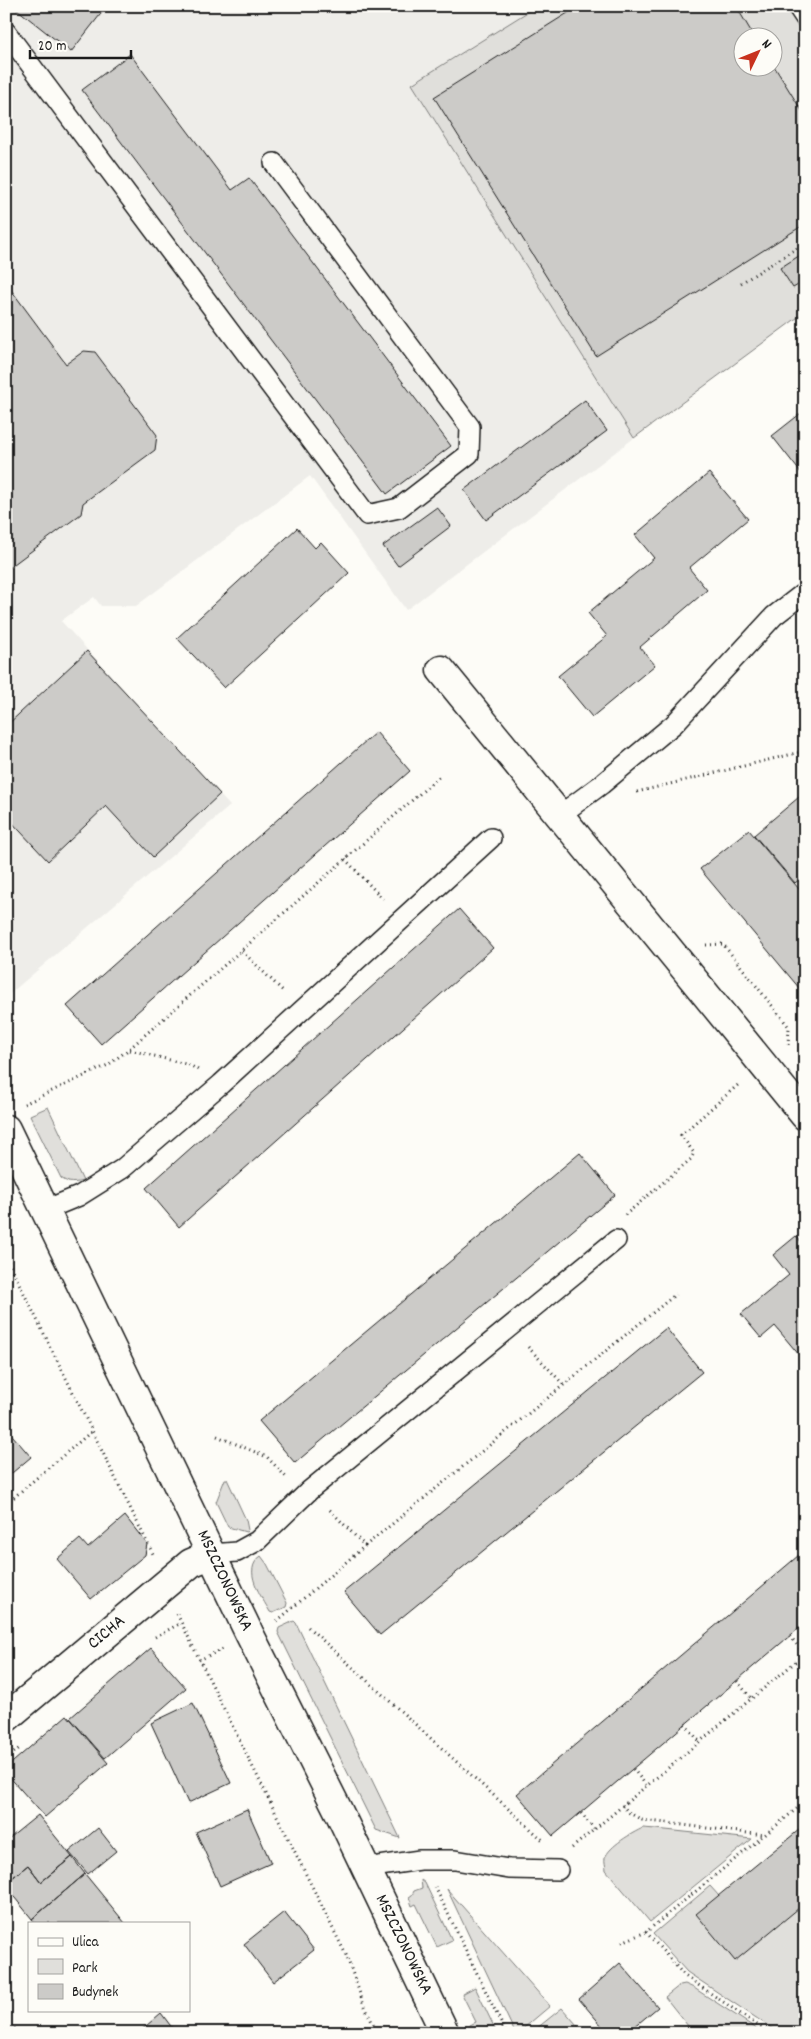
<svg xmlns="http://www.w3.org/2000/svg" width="811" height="2039" font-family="Dekko,sans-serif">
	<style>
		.built { fill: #eeede9 }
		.green { fill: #e0dfdb; stroke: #7e7e7c; fill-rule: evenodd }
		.building { fill: #cccbc8; stroke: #1c1c1c }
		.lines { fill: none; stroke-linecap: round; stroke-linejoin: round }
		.lane-casing { stroke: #1c1c1c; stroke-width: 22 }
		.street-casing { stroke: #1c1c1c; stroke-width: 31 }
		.secondary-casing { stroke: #1c1c1c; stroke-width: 31 }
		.path { stroke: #1c1c1c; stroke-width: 3; stroke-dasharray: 1 4; stroke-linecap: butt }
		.lane { stroke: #fdfcf7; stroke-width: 19 }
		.street { stroke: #fdfcf7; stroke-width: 28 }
		.secondary { stroke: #fdfcf7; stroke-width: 28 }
		.labels { text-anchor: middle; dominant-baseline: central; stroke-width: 5; stroke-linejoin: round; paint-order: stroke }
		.street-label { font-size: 18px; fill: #1c1c1c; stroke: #fdfcf7 }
	</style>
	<rect width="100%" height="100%" fill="#fdfcf7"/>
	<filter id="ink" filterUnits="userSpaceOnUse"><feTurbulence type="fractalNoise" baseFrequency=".02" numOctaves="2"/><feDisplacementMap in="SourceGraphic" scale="10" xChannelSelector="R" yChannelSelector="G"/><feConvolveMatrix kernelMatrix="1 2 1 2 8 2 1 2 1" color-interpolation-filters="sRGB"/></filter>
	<g filter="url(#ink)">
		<path class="built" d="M6,6H537L413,85L634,438L406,610L310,476L136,606H101L94,597L61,621L230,806L6,997Z"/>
		<path class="green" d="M537,6H805V312L634,438L412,84ZM744,38H774V68H744Z
			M48,1107L83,1181C74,1183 69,1184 61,1178L30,1115Z
			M225,1479H227L246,1520L248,1530L246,1532L228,1527L216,1502Z
			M261,1556L267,1564L287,1603L286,1607L273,1613L270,1612C262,1597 241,1570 261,1556Z
			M294,1621L296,1623L400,1838L376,1830L278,1632L279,1628Z
			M643,1828L656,1829L752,1839L650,1922L606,1870C606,1866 604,1861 605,1858C609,1846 632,1833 643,1828Z
			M421,1880L425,1883L452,1940L437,1947L416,1904L412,1906L409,1897L412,1895L414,1891L422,1888Z
			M710,1886L719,1896L805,1903V2029L801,2033H779L687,1972L653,1934Z
			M447,1889L550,2006L518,2033H515Z
			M685,1984L694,1988L763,2033H690L692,2031L665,1997L680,1985Z
			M475,1987L497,2033H480L478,2028L473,2031L470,2025L476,2022L462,1994Z
			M562,2008L584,2033H531Z"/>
		<path class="building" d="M13,6H107L71,52Z
			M579,6H736L755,38H744V68L774,66L805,116V224L596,356L434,97Z
			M130,54L232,190L249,178L451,446L387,494L82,90Z
			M805,252V281L793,288L780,268Z
			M6,283L66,364L84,351L95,352L157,435L155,450L83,503L81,514L6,570Z
			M585,400L607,431L486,520L464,490Z
			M805,410V478L772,436Z
			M709,473L748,519L689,568L707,590L640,647L655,665L592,717L558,676L607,636L588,613L654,558L635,535Z
			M437,507L451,526L398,566L383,546Z
			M297,528L315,548L321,542L349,573L224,688L177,638Z
			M87,651L220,794L153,857L106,806L48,861L6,816V726Z
			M376,732L410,771L101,1044L67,1006Z
			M805,792V875L795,883L754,835Z
			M749,830L805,896V995L700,869Z
			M459,909L493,948L179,1227L146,1188Z
			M580,1153L615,1195L295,1463L259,1421Z
			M796,1236L805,1246V1362L775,1326L761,1338L741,1314L789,1275L773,1255Z
			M666,1328L702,1372L380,1635L344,1592Z
			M6,1428L31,1457L6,1478Z
			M125,1516L147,1544L145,1555L91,1599L57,1559L80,1539L88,1548Z
			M805,1550V1623L553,1836L517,1794Z
			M151,1648L186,1688L105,1758L70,1718Z
			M193,1703L231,1783L188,1803L151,1723Z
			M67,1715L108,1763L45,1817L6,1773V1768Z
			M247,1809L271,1863L220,1886L196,1832Z
			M38,1815L72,1857L41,1882L28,1865L6,1883V1841Z
			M805,1825V1903L735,1961L696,1914Z
			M98,1828L116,1851L88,1874L69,1852Z
			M72,1857L85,1874L32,1919L6,1887V1883L28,1865L41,1882Z
			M85,1874L125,1923H35L32,1919Z
			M284,1912L314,1950L273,1982L244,1944Z
			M620,1963L658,2007L627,2033H608L579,1999Z
			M161,2013L176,2033H138Z"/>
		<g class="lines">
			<defs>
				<path id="lane" d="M797,6L805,18
					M6,32L367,515L399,508L469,454L470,427L274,163
					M560,815L602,784L674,724L774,616L805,592
					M45,1210L79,1196L122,1169L221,1084L491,838
					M212,1554L237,1552L257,1541L310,1490L616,1240
					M366,1868L420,1860H455L509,1869L558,1870"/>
				<path id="street" d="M441,670L805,1116
					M6,1718L191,1563L212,1554"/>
				<path id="secondary" d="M6,1129L250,1635L337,1808L445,2033"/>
			</defs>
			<use href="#lane" class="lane-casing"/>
			<use href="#street" class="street-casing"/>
			<use href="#secondary" class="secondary-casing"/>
			<path class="path" d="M741,283L805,243
				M637,792L805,751
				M345,859L383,899
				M706,945L723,944L789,1027L788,1045
				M242,951L284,992
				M130,1050L190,1065L198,1070
				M24,1104L108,1065L129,1049L441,775
				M625,1215L691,1159L694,1153L681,1135L739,1084
				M6,1257L153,1554
				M528,1347L564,1385
				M217,1436L267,1457L286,1477
				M6,1504L92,1431
				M365,1546L676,1294
				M177,1614L346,1955L363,2002L377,2033
				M277,1621L365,1546L328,1508
				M308,1627L545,1842
				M790,1636L804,1654
				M155,1637L181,1623
				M199,1660L223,1649
				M737,1681L751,1698
				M685,1724L699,1741
				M6,1759L21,1747
				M633,1769L646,1785
				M622,1805L628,1812L642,1820L764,1835
				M581,1813L594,1829
				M572,1848L805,1654
				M435,1887L506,2033
				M646,1932L685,1976L769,2033
				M622,1942L646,1932L805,1802
				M6,2022L21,2033"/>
			<use href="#lane" class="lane"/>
			<use href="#street" class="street"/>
			<use href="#secondary" class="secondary"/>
		</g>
	</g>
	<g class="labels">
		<g class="street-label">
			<text transform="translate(224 1581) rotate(65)">MSZCZONOWSKA</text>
			<text transform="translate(107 1633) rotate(-40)">CICHA</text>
			<text transform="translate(403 1945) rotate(64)">MSZCZONOWSKA</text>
		</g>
	</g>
	<rect width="811" height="2039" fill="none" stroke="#fdfcf7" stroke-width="25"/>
	<rect x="12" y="12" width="786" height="2014" fill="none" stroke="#1c1c1c" stroke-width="2" filter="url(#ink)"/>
	<rect x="28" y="1922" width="162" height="90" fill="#fdfcf7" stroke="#a3a29f"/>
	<rect x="38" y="1938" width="25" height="8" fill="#fdfcf7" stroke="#a3a29f"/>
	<text x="72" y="1946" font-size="15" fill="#1c1c1c">Ulica</text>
	<rect x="38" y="1959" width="25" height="15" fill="#e0dfdb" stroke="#a3a29f"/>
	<text x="72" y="1972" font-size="15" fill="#1c1c1c">Park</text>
	<rect x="38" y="1984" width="25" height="15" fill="#cccbc8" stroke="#a3a29f"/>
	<text x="72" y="1996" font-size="15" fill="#1c1c1c">Budynek</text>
	<g transform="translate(758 52) rotate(47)"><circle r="24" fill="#fdfcf7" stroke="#a3a29f"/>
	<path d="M0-4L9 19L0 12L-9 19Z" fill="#c8321e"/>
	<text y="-8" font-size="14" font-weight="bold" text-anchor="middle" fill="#1c1c1c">N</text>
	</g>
	<path d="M30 50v8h101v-8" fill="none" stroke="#1c1c1c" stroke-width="2.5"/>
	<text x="38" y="50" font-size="15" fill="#1c1c1c" stroke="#fdfcf7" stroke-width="4" paint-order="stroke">20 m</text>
</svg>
